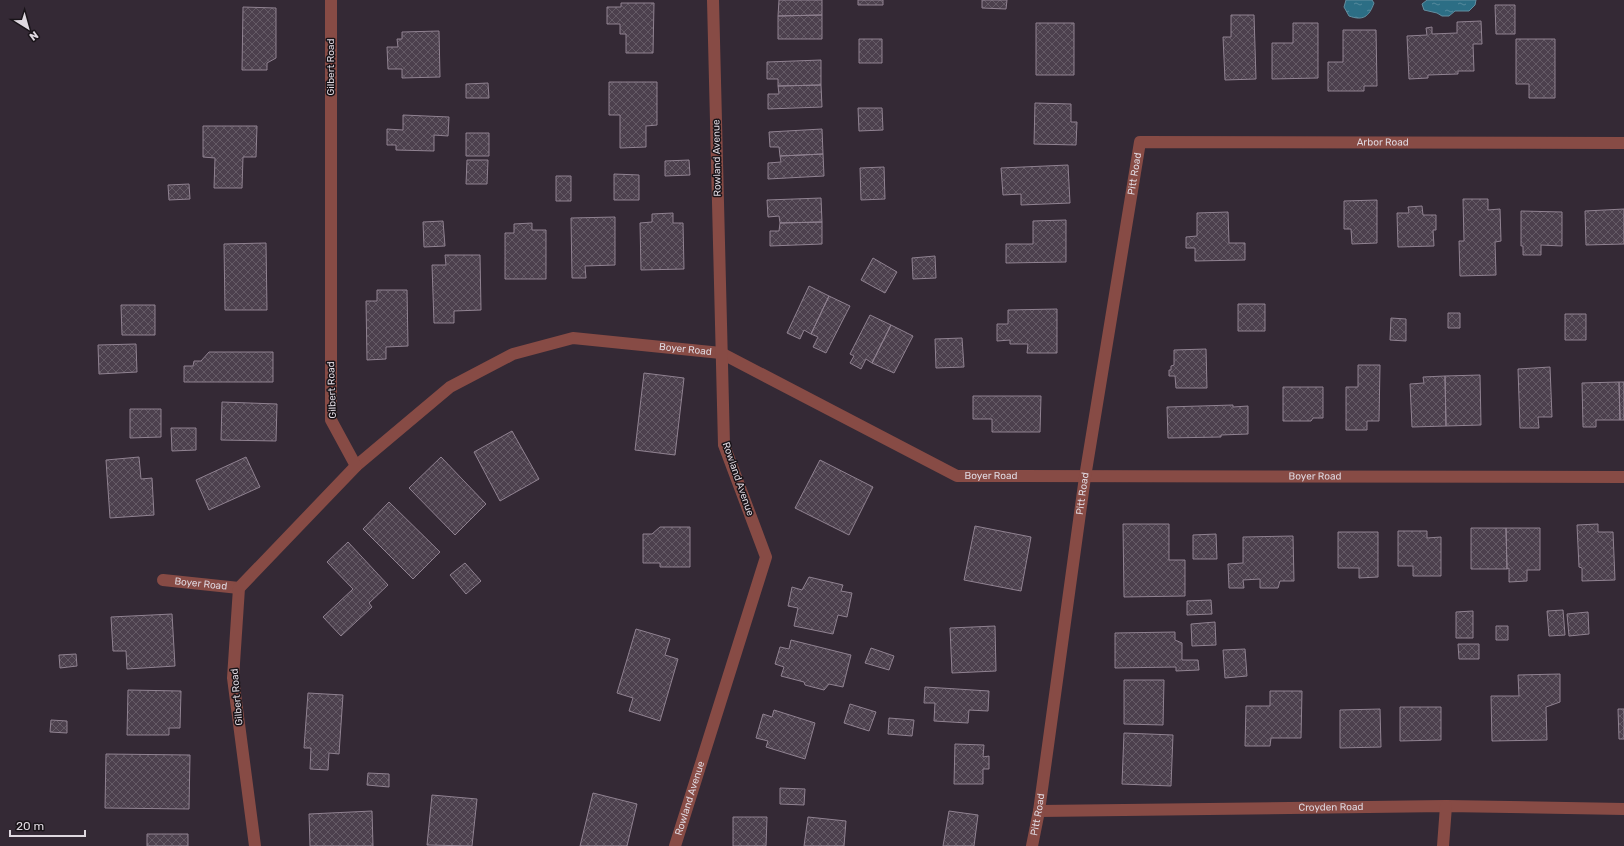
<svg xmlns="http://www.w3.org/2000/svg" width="1624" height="846" font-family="Rubik,sans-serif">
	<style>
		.water { fill: url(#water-ripples); stroke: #628ea0 }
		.building { fill: url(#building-cross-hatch); stroke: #908291 }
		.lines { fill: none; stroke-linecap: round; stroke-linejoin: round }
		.street { stroke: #874b45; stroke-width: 12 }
		.labels { text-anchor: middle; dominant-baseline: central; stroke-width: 3; stroke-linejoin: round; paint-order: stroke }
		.street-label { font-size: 10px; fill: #dfd8e0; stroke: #191419 }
	</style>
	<defs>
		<pattern id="water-ripples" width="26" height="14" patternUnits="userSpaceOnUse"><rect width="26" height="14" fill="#2c6e85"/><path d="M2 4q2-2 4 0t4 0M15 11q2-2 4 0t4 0" fill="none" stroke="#54899c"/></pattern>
		<pattern id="building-cross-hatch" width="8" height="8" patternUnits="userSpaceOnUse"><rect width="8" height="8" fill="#4c404d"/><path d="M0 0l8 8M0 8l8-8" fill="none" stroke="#655b66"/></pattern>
	</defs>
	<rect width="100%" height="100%" fill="#342935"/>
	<path class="water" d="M1346,0H1372L1374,3C1369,17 1363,21 1349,16L1344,7Z
		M1427,0H1476L1475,5L1469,11H1455L1449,16H1442L1437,13L1424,10L1422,4Z"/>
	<path class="building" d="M779,0H822V15L778,16Z
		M858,0H883V5H858Z
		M982,0H1007L1006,9L982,8Z
		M621,3H654L653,53H626V34H620V24H607V7H621Z
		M1495,5H1515V34H1496Z
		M243,7L276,8V58L267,63V70H242Z
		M822,15V39H778V16Z
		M1231,15H1254L1256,79L1225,80L1223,37H1231Z
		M1481,21L1482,44H1473L1474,71H1458V74L1428,75V78L1409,79L1407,36L1427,35L1426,28L1432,27V34L1457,33V22Z
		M1036,23H1074V75H1036Z
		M1293,23H1318V78L1272,79V43H1293Z
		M1343,30H1376L1377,86H1364V91H1328V62H1343Z
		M439,31L440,77L402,78V69H388L387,47H398L397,39H402V32Z
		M859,39H882V63H859Z
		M1516,39H1555V98H1529V84H1516Z
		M821,60V85L778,86V79H767V62Z
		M609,82H657V125L646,126V147L620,148V115H609Z
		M488,83L489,98H466V84Z
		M821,85L822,107L768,109V94H779L778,86Z
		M1035,103L1071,104V122H1077L1076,145L1034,144Z
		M858,108H882L883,130L859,131Z
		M403,115L449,117L448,136L434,135V151L396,150V145H387V129L403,130Z
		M203,126H257L256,157H243L242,188H214L215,158L203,157Z
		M822,129L823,154L780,156L779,147H770L769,132Z
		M466,133H489V156H466Z
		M823,154L824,176L768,179V163L781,162L780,156Z
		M467,160H488L487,184H466Z
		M689,160L690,175L665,176V161Z
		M1068,165L1070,203L1021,205V194L1003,195L1001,168Z
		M884,167L885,199L861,200L860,168Z
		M614,174L639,175V200H614Z
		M556,176H571V201H556Z
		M189,184L190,199L169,200L168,185Z
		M821,198L822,222L780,223L779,216L768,217L767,200Z
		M1463,199H1488V210L1500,209L1501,241L1495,242L1496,275L1460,276L1459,241H1464Z
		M1377,200V243L1352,244L1351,229H1344V201Z
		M1422,206L1423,215H1436V230H1433L1434,246L1398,247L1397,213H1409L1408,207Z
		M1624,209V244L1586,245L1585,211Z
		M1521,211L1562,212V246L1541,245V255H1523V246H1521Z
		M1228,212L1229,243H1245V260L1195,261V248H1186V237L1197,236V213Z
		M673,213V223H683L684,269L641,270L640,223L652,222V214Z
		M615,217V265L585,266L586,278H572L571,218Z
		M1066,220V262L1006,263V244H1033V221Z
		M443,221L445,246L424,247L423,222Z
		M822,222V244L770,246V231H779L780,223Z
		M532,223V230H546V279H505V233H514V224Z
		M266,243L267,310H225L224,244Z
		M445,255H480L481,310L454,311V323H434L432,265H446Z
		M935,256L936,278L913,279L912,258Z
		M873,258L897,272L885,293L861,280Z
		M809,286L829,296L811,334L804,330L800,339L787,333Z
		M377,290H407L408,346L386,347V359L367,360L366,301H377Z
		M829,296L850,306L826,353L813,347L818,337L811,334Z
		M1238,304H1265V331H1238Z
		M121,305H155V335H122Z
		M1057,309V353H1027L1028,344H1010V340L997,341V324H1008V310Z
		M1448,313H1460V328H1448Z
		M1565,314H1586V340H1565Z
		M870,315L891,325L872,363L866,359L861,369L850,363L854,356L850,354Z
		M1391,318L1406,319V341L1390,340Z
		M891,325L913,336L894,373L872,363Z
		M962,338L964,367L936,368L935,339Z
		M136,344L137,372L99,374L98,345Z
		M1206,349L1207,388H1176L1175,376H1169V370H1171V366L1174,365V350Z
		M209,352H273V382H184V366H193L194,361H201Z
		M1358,365H1380L1379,421H1367V430H1346V387H1358Z
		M1550,367L1552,417H1538L1539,428H1520L1518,369Z
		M644,373L684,378L675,455L635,450Z
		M1480,375L1481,425L1446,426L1445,376Z
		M1445,376L1446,426L1412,427L1410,384L1424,383L1423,377Z
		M1619,382L1620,420H1596V427H1583L1582,383Z
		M1619,382H1624V420H1620Z
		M1283,387H1323V418H1313L1311,421H1283Z
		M973,396H1041L1040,432H992V419H973Z
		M222,402L277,404L276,441L221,440Z
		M1233,405V407L1248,406V434L1221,435V437L1168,438L1167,407Z
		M130,409H161V437L130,438Z
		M171,428H196V450L172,451Z
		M512,431L539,479L500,501L474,452Z
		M139,457L141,479L152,478L154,515L110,518L106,460Z
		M246,457L260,487L209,510L196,480Z
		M441,457L486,504L455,535L409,488Z
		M820,460L873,487L849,535L795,508Z
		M389,502L440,552L413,579L363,529Z
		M1123,524H1169V560H1185V596L1124,597Z
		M1598,524V532H1613L1615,580L1582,581V568L1579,567L1577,525Z
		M975,526L1031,537L1021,591L964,580Z
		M660,527H690V567H660V563H643V534H652Z
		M1471,528H1506L1507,569H1471Z
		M1506,528H1540V570H1527V581L1509,582V568L1507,569Z
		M1398,531H1427V538L1441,537V576H1413V566H1398Z
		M1338,532H1378V577L1359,578V568H1338Z
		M1216,534L1217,559H1193V535Z
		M1293,536L1294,581H1280L1278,588H1260V579L1243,580L1244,588H1229L1228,564L1243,563V537Z
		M348,542L388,585L369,603L372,607L341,636L323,617L353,589L327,562Z
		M465,563L481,581L466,594L450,575Z
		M809,577L843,585L841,591L852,593L847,617L838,615L833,634L794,626L798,608L788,606L792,587L802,590Z
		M1211,600L1212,614L1187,615V601Z
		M1563,610L1565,635L1549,636L1547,611Z
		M1473,611V638H1456V612Z
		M1588,612L1589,634L1569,636L1567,614Z
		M172,614L175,666L127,669L126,651H113L111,617Z
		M1215,622L1216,645L1192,646L1191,624Z
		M995,626L996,671L952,673L950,628Z
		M1496,626H1508V640H1496Z
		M636,629L670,639L665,655L678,659L660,721L629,711L633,698L617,693Z
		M1175,632V640L1182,643V660H1198L1199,670L1176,671V667L1115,668V633Z
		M791,640L851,655L843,687L829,684L824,690L805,685L804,682L781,676L784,667L775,664L780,647L789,649Z
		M1458,644H1479V659H1459Z
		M871,648L894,656L889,670L865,663Z
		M1245,649L1247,676L1225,678L1223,650Z
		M76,654L77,666L60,668L59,655Z
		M1560,674V702L1546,707L1547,740L1492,741L1491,696H1519L1518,675Z
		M1124,680H1164L1163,725L1124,724Z
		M925,687L989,691L988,711L969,710L968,723L934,721L935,703H924Z
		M128,690L181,691L180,728H169V735H127Z
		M1270,691H1302L1301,738H1271L1270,746H1245L1246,706H1270Z
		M308,693L343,695L339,754L329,753L328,770L310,769L311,748H304Z
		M850,704L876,712L869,731L844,723Z
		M1400,707H1441V740L1400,741Z
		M1380,709L1381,747L1340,748V710Z
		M1618,709H1624V739H1619Z
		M774,710L815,723L805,759L766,747L768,741L756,738L763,714L772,717Z
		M889,718L914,720L912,736L888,734Z
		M51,720L67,721V733L50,732Z
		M1124,733L1173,735L1171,786L1122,784Z
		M955,744L984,745L983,757L989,756V769H983V784H954Z
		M106,754L190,755L189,809L105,808Z
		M368,773L389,774V787L367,785Z
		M780,788L805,789L804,805L780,804Z
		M593,793L637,804L627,846H580Z
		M432,795L477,799L472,846L427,845Z
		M372,811L373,846H310L309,814Z
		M949,811L978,815L974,846H943Z
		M733,817H767L766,846H733Z
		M808,817L846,821L844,846H804Z
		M147,834H188V846H147Z"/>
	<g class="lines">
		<g class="street">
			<path id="s1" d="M356,466L450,387L513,354L573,338L721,353L957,476L1624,477"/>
			<path id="s2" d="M163,580L239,588"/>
			<path id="s3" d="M1039,811L1446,806L1624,809"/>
			<path d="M255,846L233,678L239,588L356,466L331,420V0"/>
			<path id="s4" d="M675,846L766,557L724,445L713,0"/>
			<path id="s5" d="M1032,846L1039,811L1085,477L1140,142L1624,143"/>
			<path d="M1443,846L1446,806"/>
		</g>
	</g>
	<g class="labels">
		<g class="street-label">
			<text transform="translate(331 67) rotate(-90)">Gilbert Road</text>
			<text stroke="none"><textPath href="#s5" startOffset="955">Arbor Road</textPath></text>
			<text transform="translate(717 158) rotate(-91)">Rowland Avenue</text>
			<text stroke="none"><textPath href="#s5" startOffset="680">Pitt Road</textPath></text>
			<text stroke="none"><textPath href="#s1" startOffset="369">Boyer Road</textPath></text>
			<text transform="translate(332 390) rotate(-92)">Gilbert Road</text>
			<text stroke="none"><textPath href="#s1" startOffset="705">Boyer Road</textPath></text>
			<text stroke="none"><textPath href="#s1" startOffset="1029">Boyer Road</textPath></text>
			<text transform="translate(738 479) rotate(71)">Rowland Avenue</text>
			<text stroke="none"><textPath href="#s5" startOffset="356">Pitt Road</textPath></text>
			<text stroke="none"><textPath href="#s2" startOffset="38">Boyer Road</textPath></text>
			<text transform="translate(237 697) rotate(-95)">Gilbert Road</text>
			<text stroke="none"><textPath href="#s4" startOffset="50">Rowland Avenue</textPath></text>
			<text stroke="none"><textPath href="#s3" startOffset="292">Croyden Road</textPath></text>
			<text stroke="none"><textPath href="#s5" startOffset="32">Pitt Road</textPath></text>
		</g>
	</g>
	<g transform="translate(28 28) rotate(143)" stroke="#191419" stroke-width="3" paint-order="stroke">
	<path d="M0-3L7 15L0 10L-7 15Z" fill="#dfd8e0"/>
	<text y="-6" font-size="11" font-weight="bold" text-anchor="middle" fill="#dfd8e0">N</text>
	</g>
	<path d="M10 830v6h75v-6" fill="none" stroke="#dfd8e0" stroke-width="2"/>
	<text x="16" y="830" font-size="12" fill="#dfd8e0" stroke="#191419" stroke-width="3" paint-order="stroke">20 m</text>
</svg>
